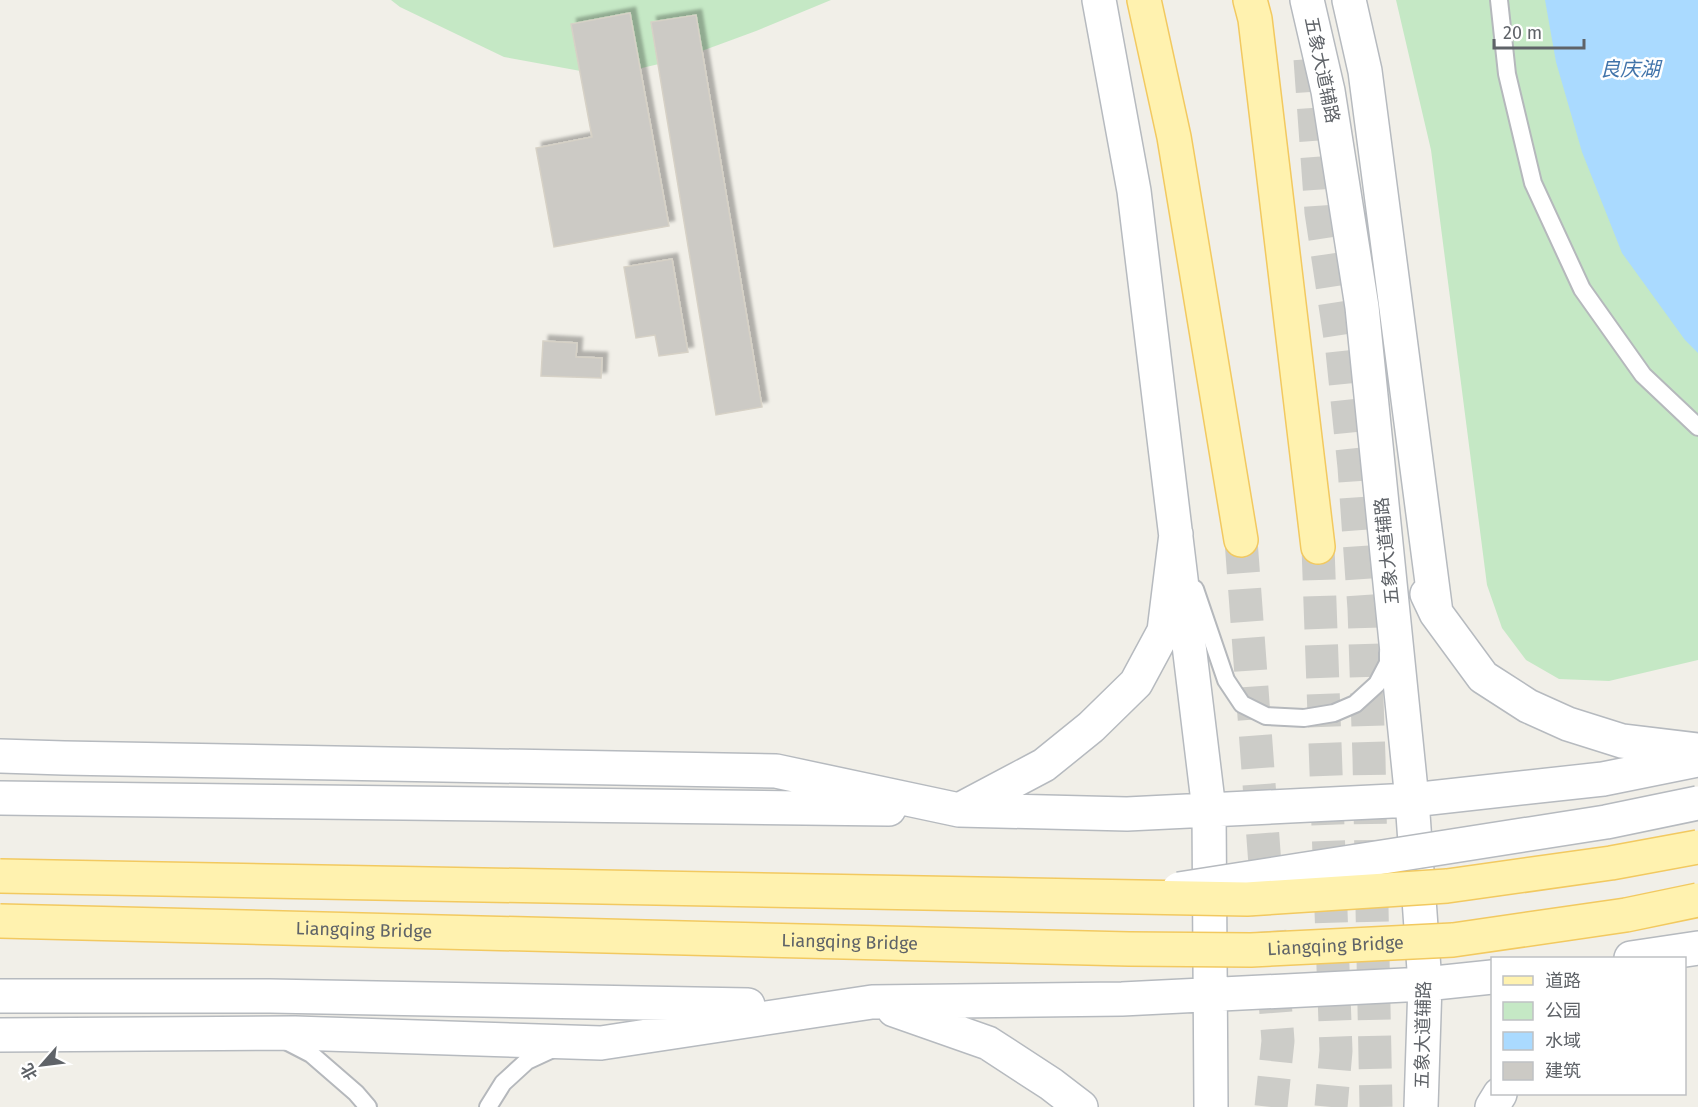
<svg xmlns="http://www.w3.org/2000/svg" width="1698" height="1107" font-family="'Fira Sans','Noto Sans SC',sans-serif">
	<style>
		.green { fill: #c5e8c5 }
		.water { fill: #aadaff }
		.building { fill: #cccac5; stroke: #d6d1c6; stroke-width: 1.5; filter: url(#shadow) }
		.lines { fill: none; stroke-linecap: round; stroke-linejoin: round }
		.secondary-tunnel { stroke: #ccccc8; stroke-width: 33; stroke-dasharray: 33 16; stroke-linecap: butt }
		.primary-tunnel { stroke: #ccccc8; stroke-width: 33; stroke-dasharray: 33 16; stroke-linecap: butt }
		.lane-casing { stroke: #b5b8bc; stroke-width: 20 }
		.secondary-casing { stroke: #b6babf; stroke-width: 36 }
		.primary-casing { stroke: #f2c960; stroke-width: 36 }
		.lane { stroke: #fff; stroke-width: 16 }
		.secondary { stroke: #fff; stroke-width: 33 }
		.primary { stroke: #fff2af; stroke-width: 33 }
		.secondary-bridge-casing { stroke: #b6babf; stroke-width: 36; stroke-linecap: butt }
		.primary-bridge-casing { stroke: #f2c960; stroke-width: 36; stroke-linecap: butt }
		.secondary-bridge { stroke: #fff; stroke-width: 33 }
		.primary-bridge { stroke: #fff2af; stroke-width: 33 }
		.labels { text-anchor: middle; dominant-baseline: central; stroke-width: 5; stroke-linejoin: round; paint-order: stroke }
		.street-label { font-size: 18px; fill: #5f6368; stroke: #fff }
		.water-label { font-size: 20px; font-style: italic; fill: #4174aa; stroke: #fff }
	</style>
	<defs>
		<filter id="shadow"><feDropShadow dx="5.5" dy="-5.5" stdDeviation="1.5" flood-color="#0004"/></filter>
	</defs>
	<rect width="100%" height="100%" fill="#f1efe8"/>
	<path class="green" d="M391,0H831L756,31L680,59L608,76L504,57L400,7Z
		M1396,0H1698V660L1609,681L1559,679L1526,660L1502,628L1487,585L1431,150Z"/>
	<path class="water" d="M1545,0H1698V353L1685,340L1622,253L1582,152L1556,62Z"/>
	<path class="building" d="M630,13L669,226L554,247L536,148L592,137L571,24Z
		M696,15L762,407L716,415L651,22Z
		M672,259L688,352L659,356L655,335L636,338L624,267Z
		M543,341L577,343L576,357L602,358L601,378L541,376Z"/>
	<g class="lines">
		<path class="secondary-tunnel" d="M1310,59L1321,212L1342,351L1354,467L1364,609L1369,758L1376,1107"/>
		<path class="primary-tunnel" d="M1241,540L1278,1041L1271,1107
			M1318,547L1336,1051L1331,1107"/>
		<defs>
			<path id="lane" d="M1499,0L1507,74L1533,183L1582,289L1643,375L1698,427
				M1195,589L1226,680L1242,704L1266,716L1304,718L1334,713L1355,704L1377,684L1388,663V653
				M282,1039L311,1054L356,1093L368,1107
				M488,1107L503,1083L527,1061L555,1048"/>
			<path id="secondary" d="M1099,0L1134,191L1209,810L1211,1107
				M1307,0L1328,91L1362,307L1412,800L1425,984L1421,1107
				M1349,0L1365,71L1436,613
				M1427,594L1436,613L1483,677L1528,706L1568,724L1622,741L1698,750
				M0,756L64,758L776,771L959,810L1127,814L1412,800L1603,779L1698,760
				M0,798L889,809
				M961,809L1044,765L1091,727L1136,683L1164,631L1176,534
				M1631,958L1698,948
				M0,996H270L748,1005
				M894,1010L988,1043L1051,1084L1081,1107
				M0,1035L295,1033L601,1043L872,1002L1122,999L1425,984L1492,977
				M1492,1107L1500,1094"/>
			<path id="primary" d="M1144,0L1174,137L1241,540
				M1250,0L1255,19L1318,547"/>
		</defs>
		<use href="#lane" class="lane-casing"/>
		<use href="#secondary" class="secondary-casing"/>
		<use href="#primary" class="primary-casing"/>
		<use href="#lane" class="lane"/>
		<use href="#secondary" class="secondary"/>
		<use href="#primary" class="primary"/>
		<defs>
			<path id="secondary-bridge" d="M1179,889L1606,822L1698,803"/>
			<g id="primary-bridge">
				<path d="M0,876L1247,899L1447,886L1611,863L1698,847"/>
				<path id="s1" d="M0,921L1129,949L1251,950L1453,940L1626,915L1698,900"/>
			</g>
		</defs>
		<use href="#secondary-bridge" class="secondary-bridge-casing"/>
		<use href="#primary-bridge" class="primary-bridge-casing"/>
		<use href="#secondary-bridge" class="secondary-bridge"/>
		<use href="#primary-bridge" class="primary-bridge"/>
	</g>
	<g class="labels">
		<g class="street-label">
			<text transform="translate(1322 70) rotate(78)">五象大道辅路</text>
			<text transform="translate(1387 551) rotate(-96)">五象大道辅路</text>
			<text stroke="none"><textPath href="#s1" startOffset="364">Liangqing Bridge</textPath></text>
			<text stroke="none"><textPath href="#s1" startOffset="850">Liangqing Bridge</textPath></text>
			<text stroke="none"><textPath href="#s1" startOffset="1336">Liangqing Bridge</textPath></text>
			<text transform="translate(1423 1035) rotate(-89)">五象大道辅路</text>
		</g>
		<g class="water-label">
			<text x="1630" y="69">良庆湖</text>
		</g>
	</g>
	<rect x="1491" y="957" width="195" height="138" fill="#ffffff" stroke="#bfc1c3" stroke-width="1.5"/>
	<rect x="1503" y="976" width="30" height="9" fill="#fff2af" stroke="#bfc1c3" stroke-width="1.5"/>
	<text x="1545" y="987" font-size="18" fill="#5f6368">道路</text>
	<rect x="1503" y="1002" width="30" height="18" fill="#c5e8c5" stroke="#bfc1c3" stroke-width="1.5"/>
	<text x="1545" y="1017" font-size="18" fill="#5f6368">公园</text>
	<rect x="1503" y="1032" width="30" height="18" fill="#aadaff" stroke="#bfc1c3" stroke-width="1.5"/>
	<text x="1545" y="1047" font-size="18" fill="#5f6368">水域</text>
	<rect x="1503" y="1062" width="30" height="18" fill="#cccac5" stroke="#bfc1c3" stroke-width="1.5"/>
	<text x="1545" y="1077" font-size="18" fill="#5f6368">建筑</text>
	<g transform="translate(42 1065) rotate(242)" stroke="#ffffff" stroke-width="4.5" paint-order="stroke">
	<path d="M0-4.5L10 22L0 15L-10 22Z" fill="#5f6368"/>
	<text y="-9" font-size="16" font-weight="bold" text-anchor="middle" fill="#5f6368">北</text>
	</g>
	<path d="M1494 39v9h90v-9" fill="none" stroke="#5f6368" stroke-width="3"/>
	<text x="1503" y="39" font-size="18" fill="#5f6368" stroke="#ffffff" stroke-width="4.5" paint-order="stroke">20 m</text>
</svg>
